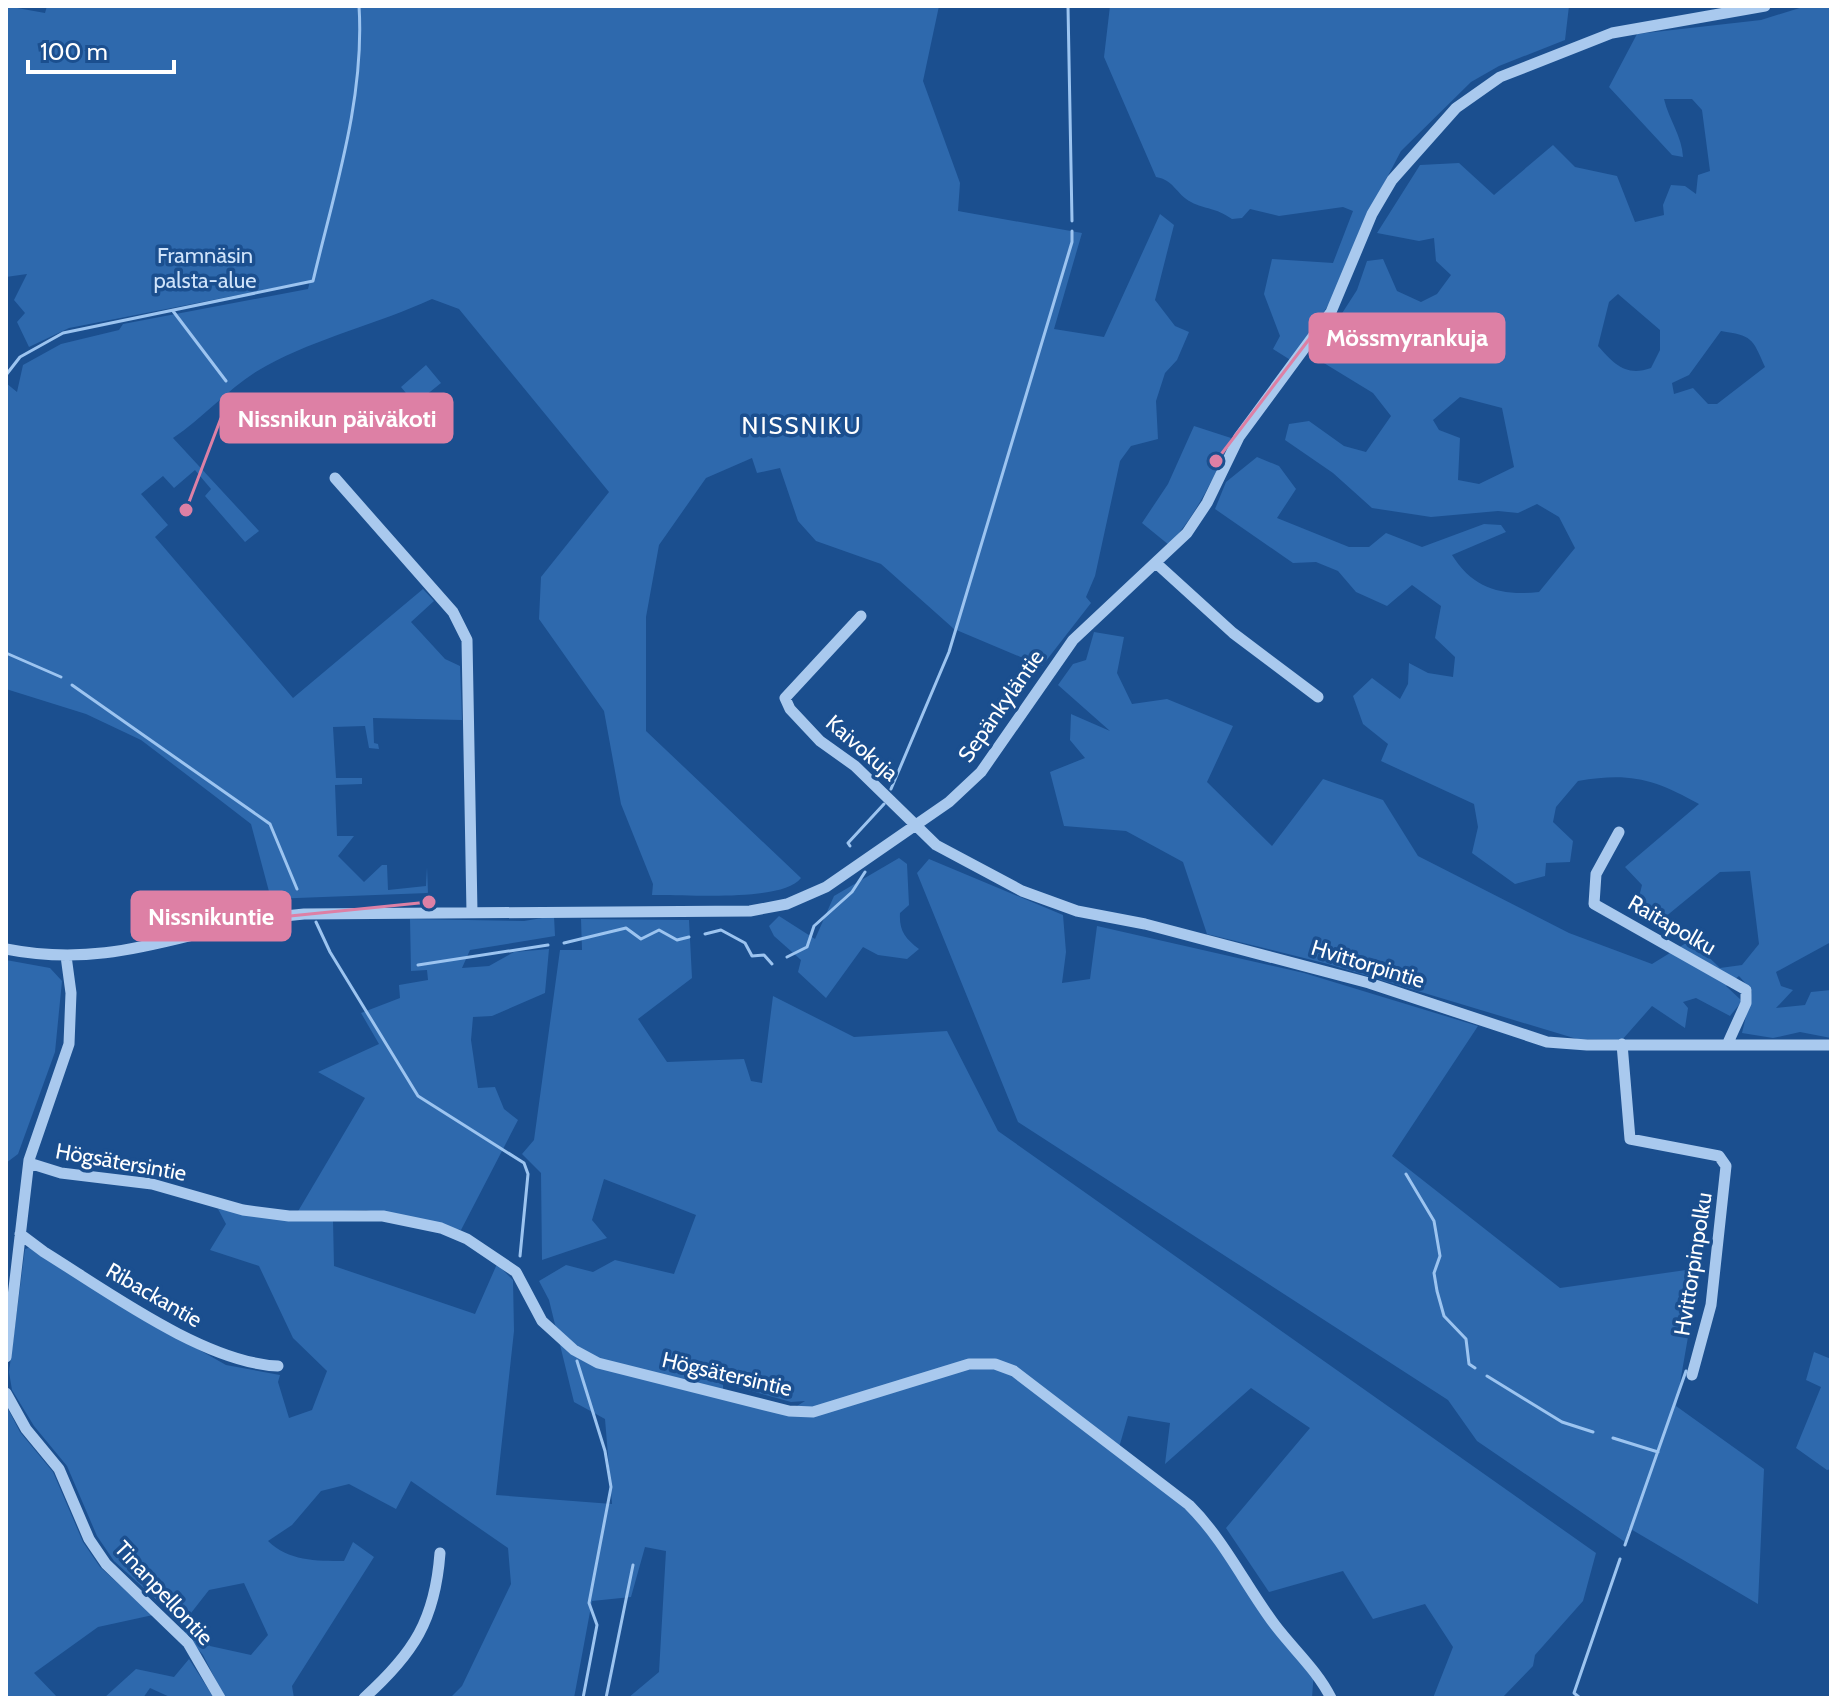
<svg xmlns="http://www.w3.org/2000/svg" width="1837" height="1704" font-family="Cabin,sans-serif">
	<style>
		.green { fill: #2e69ad; fill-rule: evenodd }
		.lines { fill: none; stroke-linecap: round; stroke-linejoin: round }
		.stream { stroke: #9cc4f0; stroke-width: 3 }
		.minor { stroke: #a9c9ee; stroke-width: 11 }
		.labels { text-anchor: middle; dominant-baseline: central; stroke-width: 7; stroke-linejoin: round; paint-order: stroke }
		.park-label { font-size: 22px; fill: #cfe3fa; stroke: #1b4f8f }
		.street-label { font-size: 22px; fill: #fff; stroke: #1b4f8f }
		.neighbourhood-label { font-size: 24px; letter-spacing: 2px; fill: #fff; stroke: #1b4f8f }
		.leader { fill: none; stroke: #dd80a5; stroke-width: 3 }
		.callout-dot { fill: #dd80a5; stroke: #1b4f8f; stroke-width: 3 }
		.callout { fill: #dd80a5; stroke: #dd80a5; stroke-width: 3 }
		.callout-label { font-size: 24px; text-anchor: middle; font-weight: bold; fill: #fff }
	</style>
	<rect width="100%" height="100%" fill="#1b4f8f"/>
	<path class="green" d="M6,6L45,13L47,6H939L923,81L960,183L958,211L1082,233L1054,329L1104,337L1160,214L1174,225L1155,300L1175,326L1189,332L1177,360L1165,373L1156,401L1158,439L1131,446L1120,461L1095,576L1086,597L1091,603L1042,666L954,629L881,564L816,541L798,521L780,468L757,473L752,458L706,478L659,545L646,617V731L801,878C781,903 684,894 652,895L653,884L621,804L604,711L539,619L541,577L609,492L459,309L432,299C378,324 319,337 266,366C232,384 205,417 173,438L259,531L245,542L205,496L211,489L195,470L174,488L163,476L141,494L168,525L155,537L293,698L423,589L434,601L411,622L445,659L460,666L462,720L373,718L374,743L378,744L379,749L369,748L365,726L333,727L336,778H362V784L335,785L337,836H354L338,856L364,882L382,865H387L388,890L426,886L427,867L428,893L271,899L251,824L216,797L141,740L86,714L6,689V383L17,392L23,365L61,344L119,330L123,324L308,289L310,281L69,328L29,347L17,322L25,313L14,300L27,274L6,277Z
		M1110,6H1569L1565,40L1499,66L1471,82L1401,151L1360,229L1333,298L1292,361L1273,349L1280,336L1264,294L1272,259L1333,263L1353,211L1343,207L1279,216L1250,209L1242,218L1232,219C1215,207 1206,210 1191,202C1176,194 1174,180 1156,177L1104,57Z
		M1806,6H1831V942L1776,972L1781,986L1793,990L1776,1008L1805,1005L1811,992L1831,990V1038L1800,1032L1773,1038L1742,1033L1752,991L1739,976L1726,986L1742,1001L1730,1016L1696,998L1683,1002L1688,1008L1685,1028L1652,1006L1622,1040L1577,1039L1328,964L1207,934L1183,862L1126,831L1064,826L1050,772L1085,758L1070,740L1071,714L1110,731L1058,685L1073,664L1086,660L1094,632L1124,637L1117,673L1132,704L1167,699L1233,726L1207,782L1272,846L1323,779L1383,800L1418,856L1569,933L1652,964L1691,940L1720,968L1742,965L1759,944L1750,871L1720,872L1659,922L1637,905L1642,885L1625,867L1699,804C1654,779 1630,772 1578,781L1556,807L1553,822L1573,841L1570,862L1546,863L1545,876L1515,884L1472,853L1478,827L1474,804L1381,761L1388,744L1363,724L1353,696L1372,678L1400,699L1408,684L1409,663L1428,673L1453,677L1455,657L1435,638L1441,606L1412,585L1387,606L1356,592L1338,571L1316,562L1293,563L1215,509L1226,482L1257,457L1279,466L1296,489L1277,518L1349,547H1369L1386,533L1422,547L1484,524L1501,525L1506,532L1452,555C1473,589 1502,596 1539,592L1575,548L1559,517L1537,504L1518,513L1498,511L1431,517L1372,508L1333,473L1285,440L1289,424L1309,421L1344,446L1366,452L1391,416L1373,393L1314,357L1357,290L1367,261L1383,259L1397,291L1421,302L1437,294L1451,275L1436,261L1434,238L1419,241L1377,233L1420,165L1459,163L1494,195L1553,145L1575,167L1617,176L1635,222L1664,215L1663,205L1671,185L1685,186L1696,194L1698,175L1710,171L1702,110L1692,99H1664C1669,120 1682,136 1683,157L1672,155L1609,87L1637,34L1761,20ZM1618,294L1660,330V350L1651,368C1626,377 1614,364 1598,346L1609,302ZM1721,331C1752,336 1752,337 1765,367L1717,404H1708L1693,388L1674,394L1672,383L1689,375ZM1460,397L1502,408L1514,467L1479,484L1458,480L1460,438L1439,430L1433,420Z
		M426,365L441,383L415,404L401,387Z
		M1194,426L1231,438C1214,478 1198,512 1169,545L1142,523L1168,484Z
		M899,858L907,864L909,905L900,913C899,931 905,938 919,949L907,959L878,955L863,947L826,998L798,972L801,960L774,936L769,926L779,916L815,939L834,896Z
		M929,859L1063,915L1066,952L1062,983L1090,979L1097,926L1304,973L1478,1026L1392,1156L1560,1288L1700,1268L1676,1406L1764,1469L1758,1604L1629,1528L1625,1542L1477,1441L1448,1400L1018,1122L917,873Z
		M554,916L555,936L470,950L462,968L489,966L514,952L549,949L545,993L492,1016L473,1017L471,1040L478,1088L495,1087L504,1109L518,1120L461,1230L366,1210L297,1213L365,1098L318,1072L379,1044L361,1013L400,998L399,985L428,980L427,970L411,971L410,919L524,921Z
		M581,919L689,920L692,978L638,1019L667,1062L744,1059L751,1081L762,1083L773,996L854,1037L947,1031L998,1131L1596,1553L1583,1601L1535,1655L1533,1666L1502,1698H1433L1453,1647L1425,1604L1373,1619L1343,1571L1269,1592L1226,1528L1310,1428L1251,1388L1165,1464L1170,1423L1128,1416L1118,1451L1189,1505L1314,1670L1312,1698H628L659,1672L666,1551L645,1547L631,1597L592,1601L574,1698H450L462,1686L511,1584L508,1548L411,1481L396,1509L349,1484L321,1491L292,1525L268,1541C288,1561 316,1561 344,1561L353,1542L374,1557L292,1686L294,1698H225L203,1655L182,1630L196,1621L210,1646L251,1655L268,1635L244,1583L209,1590L191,1613L169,1611L114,1561L97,1536L67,1466L34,1426L12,1390L9,1372L25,1249L31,1247L127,1309L226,1365L280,1375L278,1382L289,1418L312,1410L327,1371L293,1338L259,1266L210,1250L226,1224L218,1209L254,1215L333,1220L334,1266L475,1314L497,1264L513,1280L514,1331L496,1495L612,1504L605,1419L574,1402L549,1300L539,1281L566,1265L593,1272L615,1260L674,1274L696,1215L604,1179L592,1220L607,1238L542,1260L541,1173L522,1154L534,1140L560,950H582ZM723,1383L791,1402L805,1401L789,1411L723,1395Z
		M6,960L50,968L62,981L55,1052L18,1154L6,1163Z
		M1814,1352L1831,1359V1469L1827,1470L1796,1448L1821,1387L1806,1380Z
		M6,1405L20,1432L53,1472L83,1542L100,1567L153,1615L98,1627L34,1673L58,1698H6Z
		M189,1659L214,1698H172L150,1688L143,1698H104L136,1669L174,1677Z"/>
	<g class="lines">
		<path class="stream" d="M1068,6L1072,221
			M173,311L226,381
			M6,375L20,357L63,333L313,281C334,192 365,99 359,6
			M6,653L61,677
			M72,685L270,824L297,889
			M891,789L949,652L1072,242V231
			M850,846L848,843L884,804
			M316,922L330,952L418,1096L524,1163L528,1174L520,1256
			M705,934L721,930L745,943L752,956L764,955L772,964
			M564,943L626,928L641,939L659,930L677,940L689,937
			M787,957L807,947L814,926L852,892L865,872
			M418,965L548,945
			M1406,1174L1434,1221L1440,1256L1434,1273L1437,1291L1444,1316L1466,1339L1469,1364L1475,1368
			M577,1361L605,1451L611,1487L589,1603L597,1625L583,1698
			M1487,1376L1562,1422L1593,1432
			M1613,1438L1658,1452
			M1625,1545L1686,1371
			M606,1698L633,1565
			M1580,1698L1574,1693L1620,1559"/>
		<path class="minor" d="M335,478L453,612L467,640L472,912
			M1156,563L1233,633L1318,697
			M861,616L785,698L790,709L820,741L855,766L936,845L1022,891L1077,911L1145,924L1369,983L1547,1042L1587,1045H1831
			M1619,832L1596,874L1594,904L1746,990V1003L1727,1045
			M6,949C122,972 195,923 304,914L750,911L787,904L826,887L949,802L981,772L1073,640L1187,533L1207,503L1239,437L1331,312L1372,214L1392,180L1456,108L1500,77L1612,33L1765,6
			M1622,1044L1630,1139L1719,1156L1726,1166L1711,1305L1692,1375
			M29,1163L61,1173L152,1184L243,1210L289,1216H383L441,1228L467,1239L516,1272L542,1321L574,1350L598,1363L789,1411L813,1412L969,1364H995L1014,1371L1189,1505C1225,1541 1245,1585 1275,1625C1294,1650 1317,1670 1331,1698
			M20,1234L44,1252C107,1291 205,1363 278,1366
			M6,1357L29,1160L69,1044L71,993L66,956
			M6,1393L26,1429L59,1469L89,1539L106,1564L188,1643L220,1698
			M364,1698C414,1653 435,1620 440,1553"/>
	</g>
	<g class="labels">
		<g class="park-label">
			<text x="205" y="255">Framnäsin<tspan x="205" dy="25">palsta-alue</tspan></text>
		</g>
		<g class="street-label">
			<text transform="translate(1001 706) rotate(-55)">Sepänkyläntie</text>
			<text transform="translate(862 748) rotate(41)">Kaivokuja</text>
			<text transform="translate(1672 925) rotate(30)">Raitapolku</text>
			<text transform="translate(1368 964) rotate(17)">Hvittorpintie</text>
			<text transform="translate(121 1162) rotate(10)">Högsätersintie</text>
			<text transform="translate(1693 1264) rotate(-81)">Hvittorpinpolku</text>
			<text transform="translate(154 1295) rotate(30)">Ribackantie</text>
			<text transform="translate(727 1374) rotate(13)">Högsätersintie</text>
			<text transform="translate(164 1593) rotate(47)">Tinanpellontie</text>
		</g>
		<g class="neighbourhood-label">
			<text x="802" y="425">NISSNIKU</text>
		</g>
	</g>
	<path class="leader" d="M1216 461L1310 338M186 510L221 418M429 902L290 916"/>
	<g class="callout-dot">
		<circle cx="1216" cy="461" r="8"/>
		<circle cx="186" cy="510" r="8"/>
		<circle cx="429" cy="902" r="8"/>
	</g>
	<g class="callout">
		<rect x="1310" y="314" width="194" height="48" rx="8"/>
		<rect x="221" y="394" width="231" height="48" rx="8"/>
		<rect x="132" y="892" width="158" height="48" rx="8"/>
	</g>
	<g class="callout-label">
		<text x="1407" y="346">Mössmyrankuja</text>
		<text x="337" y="427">Nissnikun päiväkoti</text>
		<text x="211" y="925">Nissnikuntie</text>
	</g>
	<rect width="1837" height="1704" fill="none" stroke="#ffffff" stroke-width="16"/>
	<path d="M28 60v12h146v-12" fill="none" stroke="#ffffff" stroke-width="4"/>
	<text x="40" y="60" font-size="24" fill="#ffffff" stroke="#1b4f8f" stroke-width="6" paint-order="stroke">100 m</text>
</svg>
